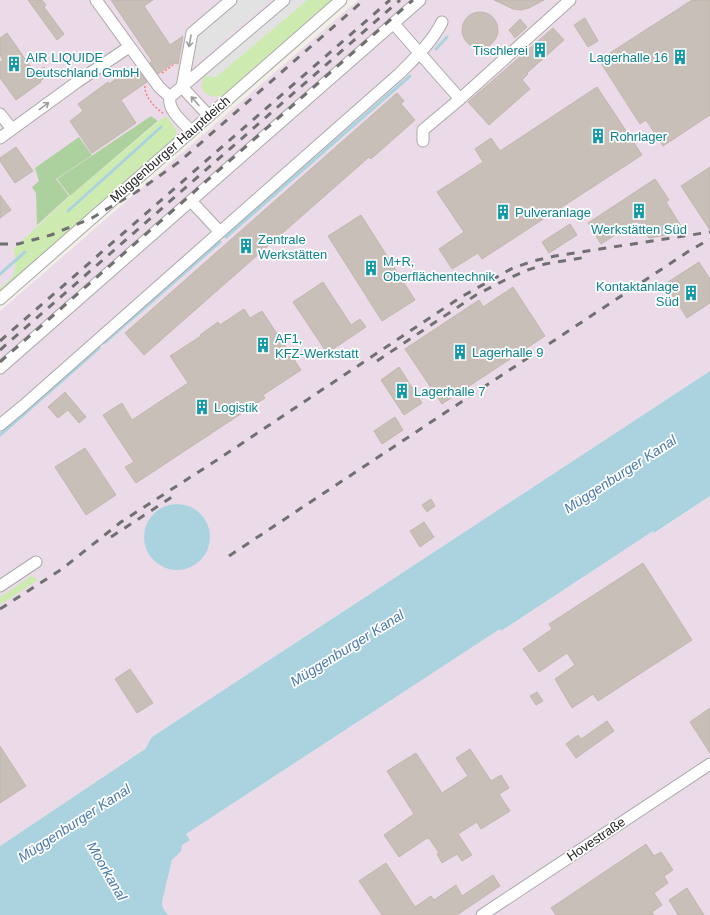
<svg xmlns="http://www.w3.org/2000/svg" width="710" height="915" font-family="Arial,sans-serif">
	<style>
		.industrial { fill: #ebdbe8 }
		.grass { fill: #cdebb0 }
		.forest { fill: #add19e }
		.parking { fill: #e2e2e2 }
		.water { fill: #aad3df }
		.lines { fill: none; stroke-linecap: round; stroke-linejoin: round }
		.stream { stroke: #aad3df; stroke-width: 3 }
		.building { fill: #c7bfb8; stroke: #c4b6ab }
		.minor-casing { stroke: #a9a9a9; stroke-width: 13 }
		.path { stroke: #fa8072; stroke-width: 1.5; stroke-dasharray: 2 2; stroke-linecap: butt }
		.minor { stroke: #fff; stroke-width: 11 }
		.rail { stroke: #707070; stroke-width: 3; stroke-dasharray: 8 8; stroke-linecap: butt }
		.oneway { stroke: #9c9c9c }
		.labels { text-anchor: middle; dominant-baseline: central; stroke-width: 3.5; stroke-linejoin: round; paint-order: stroke }
		.culture-label { font-size: 13px; fill: #0d838f; stroke: #fff; text-anchor: start }
		.street-label { font-size: 13px; fill: #222; stroke: #fff }
		.water-label { font-size: 14px; font-style: italic; fill: #4a7aab; stroke: #fff }
	</style>
	<rect width="100%" height="100%" fill="#f2efe9"/>
	<path class="industrial" d="M0,0H307L216,77L229,91L174,139L158,121L151,116L57,179L70,196L13,249L15,253L16,271L12,278L0,288Z
		M358,0H710V371L152,737L145,749L0,846V311Z
		M710,496V915H168L163,908L162,902L172,860L180,851L186,834L500,629L501,631L653,531L655,533Z"/>
	<path class="grass" d="M307,0H332L225,94C216,99 205,97 201,87L204,76L216,77Z
		M164,117H167L177,131L174,139L0,291V288C10,279 17,276 15,262C15,257 15,253 13,249L70,196Z
		M31,576L34,577L38,580L0,605V597Z"/>
	<path class="forest" d="M151,116L158,121L70,196L57,179Z
		M79,137L92,155L56,179L69,196L37,225L36,193L32,187L39,181L35,168Z"/>
	<path class="parking" d="M239,0H270L200,60L189,64L195,38Z
		M294,0H307L216,77L204,76Z"/>
	<path class="water" d="M710,371V496L654,533L653,531L501,631L500,629L186,834L190,840L182,845L181,851L172,860L162,902L163,908L168,915H0V846L145,749L152,737Z
		M144 537a33 33 0 1 1 66 0a33 33 0 1 1-66 0Z"/>
	<g class="lines">
		<path class="stream" d="M436,49L447,37
			M68,211L161,127
			M226,237L410,76
			M0,274L25,252
			M104,343L220,242
			M0,435L99,348"/>
	</g>
	<path class="building" d="M28,0H42L46,5L44,7L64,34L57,40Z
		M111,0H153L144,6L170,45L183,36L178,64L173,63L158,74L150,63L152,61Z
		M494,0H544L529,8L521,10L513,9Z
		M692,0H710V115L663,146L646,120L640,124L599,60Z
		M462 30a18 18 0 1 1 36 0a18 18 0 1 1-36 0Z
		M585,18L598,41L588,47L574,25Z
		M520,19L527,27L515,38L509,30Z
		M553,28L564,40L527,73L528,74L522,80L530,89L489,125L468,102Z
		M7,33L35,73L44,67L49,75L40,81L41,82L16,100L0,78V62L3,60L0,55V38Z
		M131,68L135,74L139,71L147,82L121,100L136,123L92,153L70,121L83,111L78,104L108,82L109,84Z
		M597,87L642,155L482,259L478,253L452,269L439,249L464,232L437,192L483,162L475,149L491,138L500,151Z
		M397,93L404,101L401,104L415,120L371,159L369,157L144,355L125,333Z
		M16,147L33,171L15,183L0,161V158Z
		M710,167V230L681,186Z
		M655,179L669,200L666,202L681,226L667,235L649,238L637,221L601,244L588,223Z
		M0,195L11,210L0,218Z
		M361,215L415,300L382,321L328,236Z
		M570,224L577,235L549,253L542,242Z
		M699,262L710,279V303L687,318L665,284Z
		M323,282L351,325L360,319L366,327L327,353L293,302Z
		M513,287L545,336L442,404L405,349L479,300L483,307Z
		M244,309L250,318L262,311L301,370L263,395L265,398L136,483L125,467L134,462L103,415L122,403L132,420L188,383L170,356L201,336L200,335L218,322L220,325Z
		M399,367L422,403L404,415L381,380Z
		M65,392L86,417L79,423L68,410L58,418L48,407Z
		M395,417L403,430L382,444L374,431Z
		M85,448L116,495L86,515L55,467Z
		M431,499L435,506L427,512L422,505Z
		M424,522L434,537L420,547L410,531Z
		M643,563L692,640L598,701L593,694L572,708L555,679L575,665L567,653L539,672L523,649L552,629L549,624Z
		M130,669L153,703L137,713L115,679Z
		M537,692L543,701L536,705L530,696Z
		M710,708V753L690,722Z
		M607,721L614,731L576,758L566,744L578,735L581,739Z
		M0,746L26,786L0,803Z
		M470,749L491,781L501,775L509,788L499,794L510,811L481,829L477,822L458,834L472,855L462,861L457,854L442,863L437,854L439,853L429,838L427,839V838L399,857L384,835L414,814L387,771L416,753L442,793L468,776L456,758Z
		M646,844L654,856L661,852L673,870L664,876L668,883L654,893L662,905L652,912L654,915H556L551,908Z
		M386,863L415,907L431,896L434,900L456,885L462,896L493,875L500,886L457,915H382L359,881Z
		M687,888L704,915H678L669,900Z"/>
	<g class="lines">
		<defs>
			<path id="minor" d="M96,0L159,87L170,97
				M393,23L460,99L423,130V141
				M182,87L192,33L231,0
				M182,87L209,116
				M460,99L570,0
				M0,114L12,129
				M191,131C183,122 167,110 170,97L284,0
				M0,138L77,82L129,47
				M191,201L220,232
				M0,299L341,0
				M0,368L420,0
				M0,425L23,406L400,73C416,57 432,42 442,22
				M0,586L36,562
				M482,915L710,764"/>
		</defs>
		<use href="#minor" class="minor-casing"/>
		<path class="path" d="M162,73L173,65L175,66
			M145,86C144,96 155,108 163,113"/>
		<use href="#minor" class="minor"/>
		<path class="rail" d="M0,244H18L51,235L92,218L141,189L179,162L364,0
			M0,341L390,0
			M0,350L400,0
			M377,361L476,295L505,280L525,271L545,264L587,257
			M0,362L413,0
			M111,537L178,493
			M229,556L689,251L710,239
			M0,609L62,569L121,522L217,460L461,297L511,269L533,261L555,256L710,232"/>
	</g>
	<defs><path id="oneway-shaft" d="M-6 0H5M1.5-3L5.5 0L1.5 3" fill="none" stroke-width="1.6" stroke-linecap="round" stroke-linejoin="round"/></defs>
	<g class="oneway">
		<use href="#oneway-shaft" transform="translate(190 41) rotate(100)"/>
		<use href="#oneway-shaft" transform="translate(195 101) rotate(-132)"/>
		<use href="#oneway-shaft" transform="translate(44 106) rotate(-36)"/>
	</g>
	<defs>
		<symbol id="building-bare" viewBox="-9 -9 18 18"><path d="M-4-6H4V6H1V3H-1V6H-4ZM-2.5-4.3h1.7v1.8h-1.7ZM.8-4.3h1.7v1.8H.8ZM-2.5-1h1.7V.8h-1.7ZM.8-1h1.7V.8H.8Z" fill="#0f9aa8" stroke="#fff" stroke-width="2.5" paint-order="stroke"/></symbol>
	</defs>
	<g fill-rule="evenodd">
		<use href="#building-bare" x="529" y="39" width="22" height="22"/>
		<use href="#building-bare" x="669" y="46" width="22" height="22"/>
		<use href="#building-bare" x="3" y="53" width="22" height="22"/>
		<use href="#building-bare" x="587" y="125" width="22" height="22"/>
		<use href="#building-bare" x="628" y="200" width="22" height="22"/>
		<use href="#building-bare" x="492" y="201" width="22" height="22"/>
		<use href="#building-bare" x="235" y="235" width="22" height="22"/>
		<use href="#building-bare" x="360" y="257" width="22" height="22"/>
		<use href="#building-bare" x="680" y="282" width="22" height="22"/>
		<use href="#building-bare" x="252" y="334" width="22" height="22"/>
		<use href="#building-bare" x="449" y="341" width="22" height="22"/>
		<use href="#building-bare" x="391" y="380" width="22" height="22"/>
		<use href="#building-bare" x="191" y="396" width="22" height="22"/>
	</g>
	<g class="labels">
		<g class="culture-label">
			<text x="528" y="50" text-anchor="end">Tischlerei</text>
			<text x="26" y="57">AIR LIQUIDE<tspan x="26" dy="15">Deutschland GmbH</tspan></text>
			<text x="668" y="57" text-anchor="end">Lagerhalle 16</text>
			<text x="610" y="136">Rohrlager</text>
			<text x="515" y="212">Pulveranlage</text>
			<text x="639" y="229" text-anchor="middle">Werkstätten Süd</text>
			<text x="258" y="239">Zentrale<tspan x="258" dy="15">Werkstätten</tspan></text>
			<text x="383" y="261">M+R,<tspan x="383" dy="15">Oberflächentechnik</tspan></text>
			<text x="679" y="286" text-anchor="end">Kontaktanlage<tspan x="679" dy="15">Süd</tspan></text>
			<text x="275" y="338">AF1,<tspan x="275" dy="15">KFZ-Werkstatt</tspan></text>
			<text x="472" y="352">Lagerhalle 9</text>
			<text x="414" y="391">Lagerhalle 7</text>
			<text x="214" y="407">Logistik</text>
		</g>
		<g class="street-label">
			<text transform="translate(170 149) rotate(-41)">Müggenburger Hauptdeich</text>
			<text transform="translate(596 839) rotate(-34)">Hovestraße</text>
		</g>
		<g class="water-label">
			<text transform="translate(620 474) rotate(-33)">Müggenburger Kanal</text>
			<text transform="translate(347 648) rotate(-32)">Müggenburger Kanal</text>
			<text transform="translate(74 823) rotate(-33)">Müggenburger Kanal</text>
			<text transform="translate(107 871) rotate(60)">Moorkanal</text>
		</g>
	</g>
</svg>
